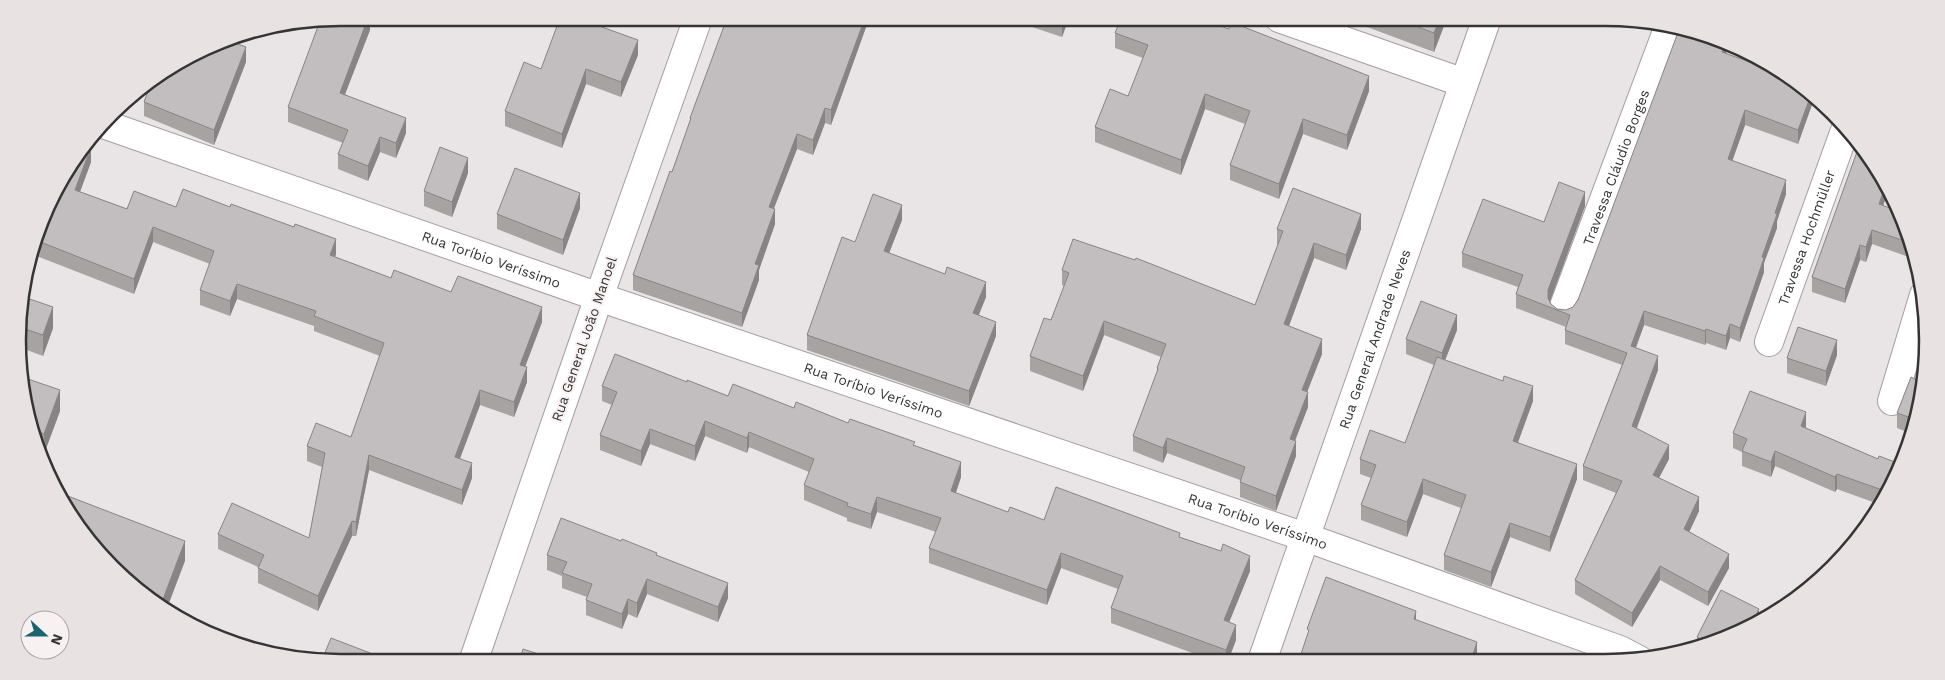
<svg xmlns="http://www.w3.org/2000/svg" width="1945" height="680" font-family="'Work Sans',sans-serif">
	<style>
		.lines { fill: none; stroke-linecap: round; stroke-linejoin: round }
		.minor-casing { stroke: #a49ea0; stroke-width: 30 }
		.tertiary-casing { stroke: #a49ea0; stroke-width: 30 }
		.secondary-casing { stroke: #a49ea0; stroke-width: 30 }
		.minor { stroke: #fff; stroke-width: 28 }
		.tertiary { stroke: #fff; stroke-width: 28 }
		.secondary { stroke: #fff; stroke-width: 28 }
		.wall { fill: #a7a3a3 }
		.shaded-wall { fill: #888485 }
		.building { fill: #c2bdbe; stroke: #888485 }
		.labels { text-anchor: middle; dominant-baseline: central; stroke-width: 4; stroke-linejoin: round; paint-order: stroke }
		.street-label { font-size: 14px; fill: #363434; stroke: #f7f1f2 }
		.rim { fill: none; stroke: #363434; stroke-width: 2.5 }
	</style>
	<rect width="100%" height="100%" fill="#e9e4e5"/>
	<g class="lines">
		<defs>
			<g id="minor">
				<path d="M1279,18L1464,83"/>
				<path id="s1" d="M1563,309L1669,26"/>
				<path id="s2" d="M1769,342L1844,133"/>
				<path d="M1892,401L1924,295"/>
				<path id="s3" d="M1262,661L1487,18"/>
				<path d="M473,662L599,297"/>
			</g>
			<path id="tertiary" d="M599,297L698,18"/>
			<g id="secondary">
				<path id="s4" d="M106,125L599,297L1305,537L1620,650L1639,660"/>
			</g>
		</defs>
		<use href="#minor" class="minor-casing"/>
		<use href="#tertiary" class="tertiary-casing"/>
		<use href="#secondary" class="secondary-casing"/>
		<use href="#minor" class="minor"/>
		<use href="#tertiary" class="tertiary"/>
		<use href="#secondary" class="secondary"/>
	</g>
	<path class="wall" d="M370,18V30L345,94L406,133L396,158L380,152L368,181L338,169V154L343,143L288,122V107Z
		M869,18L831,125L825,123L813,155L797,149L774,208L775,224L759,270V280L742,327L633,290V275L690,123V118Z
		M1005,18H1069L1062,37Z
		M1343,18H1447L1434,52Z
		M590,22L638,55L621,97L586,84L562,148L505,126V111L541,69Z
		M1115,33L1369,91L1347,150L1303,134L1279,199L1230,180V165L1245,124L1205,109L1181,175L1095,142V127L1128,96L1143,58L1115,48Z
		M217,42L246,62L214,145L144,116V102L151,84H150Z
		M1726,54L1801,84L1814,99L1798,144L1745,125L1732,161L1786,194L1777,221V228L1764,263V272L1740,342L1730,338L1726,350L1706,343L1705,345L1644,325L1636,348L1658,370L1637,428L1669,459L1659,478L1699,511L1689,532L1729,568L1708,606L1660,580L1632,627L1575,594V580L1616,493L1583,480V466L1622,365L1565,344V330L1566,327L1516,308V294L1518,287L1462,267V253L1585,206L1549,301L1551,304L1557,309L1566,310L1573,307Z
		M91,162L80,192L127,209L176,207L336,254L335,257L391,278L451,292L542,322L525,367L527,382L514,417L480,405L460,458L472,478L462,505L369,470L356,536H352L318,611L258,583V567L218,549V534L309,538L322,467L307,461V446L351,437L380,356L314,331V326L237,299L230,316L200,305V290L210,264L153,242L134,294L34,255V252L51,197Z
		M468,173L452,217L424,206V191Z
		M1884,206L1895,210L1908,249L1906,256L1872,244L1866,262L1860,260L1845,303L1812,292V277Z
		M580,208L563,255L497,229V214Z
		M902,220L889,253L986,297L979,315L996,336L969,406L807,350V335L855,242Z
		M1277,229H1361L1346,270L1314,258L1289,326L1322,354L1307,392L1308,407L1295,440L1296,456L1276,511L1240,497V480L1167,453L1163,463L1133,451V436L1157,374V368L1161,357L1104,335L1083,391L1030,371V356L1051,320L1064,286L1062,285V270L1255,305L1278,244H1277Z
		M20,298L53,328L43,356L24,349Z
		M1457,330L1445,360L1533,401L1518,442L1577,479L1550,552L1510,537L1491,587L1444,570V555L1461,508L1423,494L1407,537L1361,520V505L1371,478L1360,474V459L1405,443L1434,365L1406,354V339Z
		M1837,355L1826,386L1787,373V358Z
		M1919,381L1917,423L1912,434L1897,428V413Z
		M687,382L728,396L794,408L848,423L915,446L961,477L956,493L1008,512L1044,520L1180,537L1250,571L1229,622L1236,640L1228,661H1214L1111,623V608L1118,589L1061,568L1047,605L929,563V548L936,532L877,512L871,529L847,521V518L804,500V485L809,472L749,447L747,453L705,436L695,461L650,444L641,466L600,450V435L612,405L602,401V386Z
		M60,411L44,454H42L28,423Z
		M1806,428L1878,459L1900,464L1884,502L1881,505L1837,489L1835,492L1775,466L1771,477L1742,466V452L1733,448V433Z
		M547,555H657L728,598L718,622L647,594L637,618L628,614L622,629L586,615V600L587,597L562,588V576L547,570Z
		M1759,622L1747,629L1697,645V637Z"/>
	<path class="shaded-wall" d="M368,18H370V30L340,107V93Z
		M865,18H869V19L831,125V110Z
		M1064,18H1069L1062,37V22Z
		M1440,18H1447L1434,52V33Z
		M638,40V55L621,97V82Z
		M1724,46L1728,48L1722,66V52Z
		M246,47V62L214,145V130Z
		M586,69V84L562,148V134Z
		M1369,76V91L1347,150V135Z
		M1205,94V109L1181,175V160Z
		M1811,95L1814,99L1798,144V130Z
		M825,108V123L813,155V140Z
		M1745,110V125L1728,173V159Z
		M406,118V133L396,158V143Z
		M1303,119V134L1279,199V184Z
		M797,134V149L769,221V207Z
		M380,137V152L368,181V166Z
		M91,147V162L75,205V190Z
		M468,158V173L452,217V202Z
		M1786,180V194L1777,221V228L1764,263V272L1740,342V328L1775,213Z
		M1886,184L1888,191L1879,219V204Z
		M1585,192V206L1548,307V290Z
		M580,193V208L563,255V240Z
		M902,205V220L884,266V251Z
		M775,209V224L759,270V280L742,327V313L755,264Z
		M1361,214V229L1346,270V255Z
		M153,227V242L134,294V279Z
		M1872,230V244L1866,262V247Z
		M336,239V254L330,270V255Z
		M1314,243V258L1284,339V324Z
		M1906,243L1908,249L1906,256Z
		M1860,245V260L1845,303V289Z
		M986,282V297L973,328V313Z
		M237,284V299L230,316V301Z
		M53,307V328L43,356V335Z
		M542,307V322L520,380V365Z
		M1644,311V325L1631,360V346Z
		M1457,315V330L1442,368V353Z
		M1104,321V335L1083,391V376Z
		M996,322V336L969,406V391Z
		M1730,324V338L1726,350V336Z
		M1706,329V343L1705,345V331Z
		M1322,339V354L1302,405V390Z
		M1837,340V355L1826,386V371Z
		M1658,356V370L1632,440V426Z
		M527,367V382L514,417V402Z
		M1533,386V401L1513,456V441Z
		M60,390V411L44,454V434Z
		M480,390V405L455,472V457Z
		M1308,392V407L1290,454V439Z
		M1806,412V427L1801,440V426Z
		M705,421V436L695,461V446Z
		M650,429V444L641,466V451Z
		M749,432V447L747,453V438Z
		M1167,438V453L1163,463V448Z
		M1296,441V456L1276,511V496Z
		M1669,445V459L1653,489V475Z
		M1775,451V466L1771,477V462Z
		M369,455V470L356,536V522Z
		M961,462V477L951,506V491Z
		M472,463V478L462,505V490Z
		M1577,464V479L1550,552V537Z
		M1837,474V489L1835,492V477Z
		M1423,479V494L1407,537V522Z
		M877,497V512L871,529V514Z
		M1699,497V511L1684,543V529Z
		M352,521V536L318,611V596Z
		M1510,523V537L1491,587V572Z
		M185,541V561L166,611L160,607Z
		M1061,553V568L1047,605V590Z
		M1729,554V568L1708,606V592Z
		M1250,556V571L1224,635V620Z
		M1660,566V580L1632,627V613Z
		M647,579V594L637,618V603Z
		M728,583V598L718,622V607Z
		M628,599V614L622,629V614Z
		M1759,609V622L1749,628Z
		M1416,611V626L1414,619Z
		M1236,625V640L1228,661H1226V650Z
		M1477,642V657L1476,660H1471Z"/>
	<path class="building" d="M340,18H368L340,93L406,118L396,143L380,137L368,166L338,154L348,130L288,107L320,21Z
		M560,18H590L588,22L638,40L621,82L586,69L562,134L505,111L524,62L541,69Z
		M727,18H865L831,110L825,108L813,140L797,134L769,207L775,209L755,264L759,265L742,313L633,275L670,171L672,172L691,118H690Z
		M1049,18H1064L1062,22Z
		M1121,18H1197L1229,29L1231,22L1369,76L1347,135L1303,119L1279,184L1230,165L1250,111L1205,94L1181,160L1095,127L1110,89L1128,96L1148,45L1115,33Z
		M1394,18H1440L1434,33Z
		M1680,27L1688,28L1724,46L1722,52L1766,68L1767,67L1801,84L1811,95L1798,130L1745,110L1728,159L1786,180L1775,213L1777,214L1762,257L1764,258L1740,328L1730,324L1726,336L1706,329L1705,331L1644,311L1631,346L1658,356L1632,426L1669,445L1653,475L1699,497L1684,529L1729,554L1708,592L1660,566L1632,613L1575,580L1622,481L1583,466L1627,353L1565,330L1570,315L1516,294L1523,275L1462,253L1483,199L1544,222L1559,182L1585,192L1548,290V298L1551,304L1557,309L1566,310L1573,307L1578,300Z
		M228,40L246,47L214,130L144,102L151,83L217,42Z
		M90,147H91L75,190L127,209L134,191L176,207L183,189L230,207L231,204L294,227L295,224L336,239L330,255L391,278L394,270L451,292L458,276L542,307L520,365L527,367L514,402L480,390L455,457L472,463L462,490L369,455L356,522L352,521L318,596L258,568L264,555L218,534L232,503L309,538L325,453L307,446L316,423L351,437L384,343L314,316L316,311L237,284L230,301L200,290L214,251L153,227L134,279L38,241L51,197Z
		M440,147L468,158L452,202L424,191Z
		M1858,149L1884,178L1886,184L1879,204L1895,210L1905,241L1872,230L1866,247L1860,245L1845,289L1812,277Z
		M515,168L580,193L563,240L497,214Z
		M1293,188L1361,214L1346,255L1314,243L1284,324L1322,339L1302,390L1308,392L1290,439L1296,441L1276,496L1240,482L1245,467L1167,438L1163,448L1133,436L1158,369L1157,368L1166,344L1104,321L1083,376L1030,356L1044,318L1051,320L1069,273L1062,270L1073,239L1135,260L1136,258L1255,305L1283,231L1277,229Z
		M873,194L902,205L884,251L945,274L947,267L986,282L973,313L996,322L969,391L807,335L842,237L855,242Z
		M21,296L53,307L43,335L22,328L20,298Z
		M1421,301L1457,315L1442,353L1406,339Z
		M1798,327L1837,340L1826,371L1787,358Z
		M615,354L687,382V380L728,396L733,384L794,408L796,402L848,423L850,419L915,442L913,445L961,462L951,491L1008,512L1010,507L1044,520L1056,487L1180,533L1179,537L1221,551L1223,544L1250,556L1224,620L1236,625L1226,650L1111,608L1123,576L1061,553L1047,590L929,548L941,518L877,497L871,514L847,506L848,503L804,485L814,459L749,432L747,438L705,421L695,446L650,429L641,451L600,435L617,392L602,386Z
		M1437,357L1503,381L1504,376L1533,386L1513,441L1577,464L1550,537L1510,523L1491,572L1444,555L1466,495L1423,479L1407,522L1361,505L1376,465L1360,459L1370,430L1405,443Z
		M1911,377L1919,381L1917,420L1897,413Z
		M25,378L60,390L44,434L31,429L28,423Z
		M1750,391L1806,412L1801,426L1878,459L1879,456L1900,464L1888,492L1837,474L1835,477L1775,451L1771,462L1742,451L1747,439L1733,433Z
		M60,493L185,541L160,607L72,519Z
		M561,518L621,541L622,539L657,553L656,555L728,583L718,607L647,579L637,603L628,599L622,614L586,600L592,584L562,573L567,562L547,555Z
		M1326,577L1416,611L1414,619L1477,642L1471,660H1299L1309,630L1307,629Z
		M1721,590L1759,609L1749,628L1747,629L1706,642L1697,637Z
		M331,638L378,656L375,662H340L322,660Z
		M523,649L563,662H519Z"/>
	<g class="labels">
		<g class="street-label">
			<text stroke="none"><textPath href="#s1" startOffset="151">Travessa Cláudio Borges</textPath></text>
			<text stroke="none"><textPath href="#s2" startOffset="111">Travessa Hochmüller</textPath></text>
			<text stroke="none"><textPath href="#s4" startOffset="408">Rua Toríbio Veríssimo</textPath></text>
			<text transform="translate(584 339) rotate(-71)">Rua General João Manoel</text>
			<text stroke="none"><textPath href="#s3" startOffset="341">Rua General Andrade Neves</textPath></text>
			<text stroke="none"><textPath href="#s4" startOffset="812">Rua Toríbio Veríssimo</textPath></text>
			<text stroke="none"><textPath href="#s4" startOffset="1218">Rua Toríbio Veríssimo</textPath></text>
		</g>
	</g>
	<path d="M0 0H1945V680H0ZM340 26H1605A314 314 0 0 1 1919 340V340A314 314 0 0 1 1605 654H340A314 314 0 0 1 26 340V340A314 314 0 0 1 340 26Z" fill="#e8e2e3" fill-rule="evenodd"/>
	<path class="rim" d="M340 26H1605A314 314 0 0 1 1919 340V340A314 314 0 0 1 1605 654H340A314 314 0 0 1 26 340V340A314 314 0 0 1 340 26Z"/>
	<g transform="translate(45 635) rotate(111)"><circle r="24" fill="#f7f1f2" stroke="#aaa5a6"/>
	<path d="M0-4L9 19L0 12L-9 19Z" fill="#1a6470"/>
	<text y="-8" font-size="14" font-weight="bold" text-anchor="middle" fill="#363434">N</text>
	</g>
</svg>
